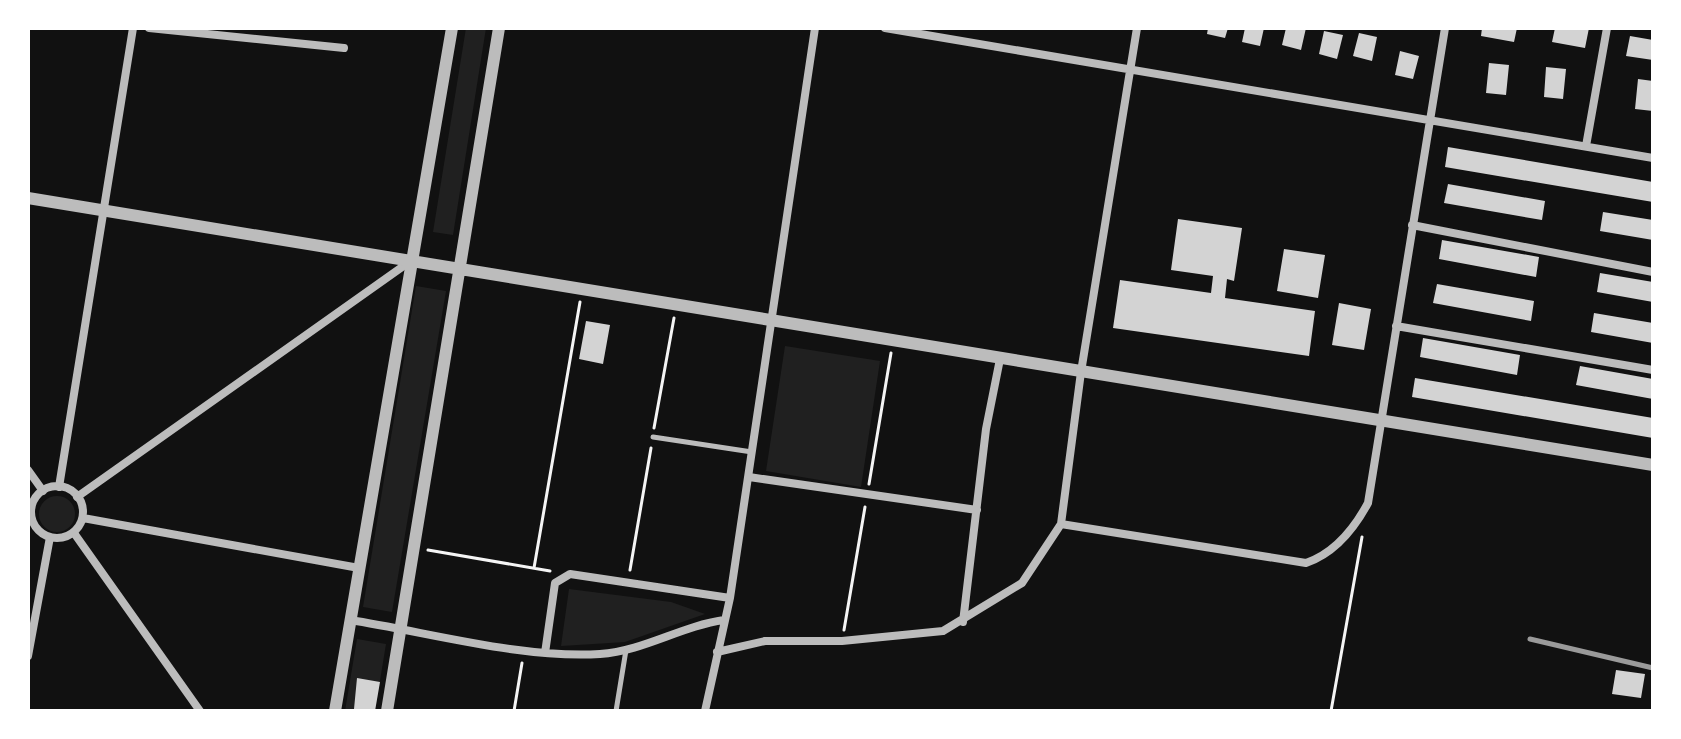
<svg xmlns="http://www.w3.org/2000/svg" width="1681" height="739" font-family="Inter,sans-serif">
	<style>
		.green { fill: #202020 }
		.building { fill: #d3d3d3 }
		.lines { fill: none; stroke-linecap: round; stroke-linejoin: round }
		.path { stroke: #f5f5f5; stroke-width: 3 }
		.service { stroke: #bcbcbc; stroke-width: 5 }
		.minor { stroke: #bcbcbc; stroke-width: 8 }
		.tertiary { stroke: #bcbcbc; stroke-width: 12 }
		.rail { stroke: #9a9a9a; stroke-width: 5 }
	</style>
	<rect width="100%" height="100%" fill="#111"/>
	<path class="green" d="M466,28H486L453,235L433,232Z
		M416,286L446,291L392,612L363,607Z
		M785,346L880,361L861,487L766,471Z
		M39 514a18 18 0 1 1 36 0a18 18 0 1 1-36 0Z
		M569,589L671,602L705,614L625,642L561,646Z
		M357,639L386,644L375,711H345Z"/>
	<path class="building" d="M1208,28H1228L1225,38L1207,34Z
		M1245,28H1264L1260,46L1242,42Z
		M1286,28H1306L1301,50L1282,45Z
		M1482,28H1517L1514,42L1481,36Z
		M1555,28H1589L1585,48L1552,42Z
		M1324,31L1343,35L1337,59L1319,54Z
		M1359,33L1377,37L1372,61L1353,56Z
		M1630,36L1653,40V60L1626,56Z
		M1400,51L1419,56L1413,79L1395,75Z
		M1489,63L1509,65L1506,95L1486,93Z
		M1546,67L1566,69L1563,99L1544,97Z
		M1638,79L1653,81V111L1635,109Z
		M1448,147L1653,182V202L1445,167Z
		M1448,184L1545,201L1542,220L1444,203Z
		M1603,212L1653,220V240L1600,231Z
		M1178,219L1242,228L1234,281L1227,279L1225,298L1315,311L1309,356L1113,328L1120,280L1211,293L1213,276L1171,270Z
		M1442,240L1539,257L1536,277L1439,259Z
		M1284,249L1325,255L1318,298L1277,291Z
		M1600,273L1653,282V302L1597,292Z
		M1437,284L1534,301L1531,321L1433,303Z
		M1339,303L1371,309L1364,350L1332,345Z
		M1594,313L1653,323V343L1591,332Z
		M586,321L610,325L603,364L579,359Z
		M1423,338L1520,355L1517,375L1420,357Z
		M1580,366L1653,379V399L1576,385Z
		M1415,378L1653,418V438L1412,397Z
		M1616,670L1645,674L1641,698L1612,694Z
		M357,678L380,682L375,711L354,709Z"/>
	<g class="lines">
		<path class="path" d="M654,428L674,318
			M869,484L891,353
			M428,550L550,571
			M534,568L580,302
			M630,570L651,448
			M844,630L865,507
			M514,711L522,663
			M1331,711L1362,537"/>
		<path class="service" d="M653,437L752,452
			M616,711L626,650"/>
		<path class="minor" d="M149,28L344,48
			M885,28L1653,158
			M1586,146L1607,28
			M1412,225L1653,272
			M1396,326L1653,370
			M28,470L43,491
			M749,477L977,510
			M31 512a26 26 0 1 1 52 0a26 26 0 1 1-52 0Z
			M59,487L133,28
			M77,497L412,260
			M83,518L359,568
			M1061,524L1306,563C1335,553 1354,529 1368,503L1445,28
			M74,533L200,711
			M350,620C427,632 523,659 600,654C644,651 681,626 724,620
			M963,622L986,429L1000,359
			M717,652L765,641H842L943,631L1022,583L1061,524L1081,372L1137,28
			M545,653L555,583L570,574L730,598
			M28,656L50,537
			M705,711L730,598L815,28"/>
		<path class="tertiary" d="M28,198L1653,465
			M335,711L452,28
			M387,711L499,28"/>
		<path class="rail" d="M1530,639L1653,668"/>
	</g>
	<rect width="1681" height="739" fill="none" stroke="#ffffff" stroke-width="60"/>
</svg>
